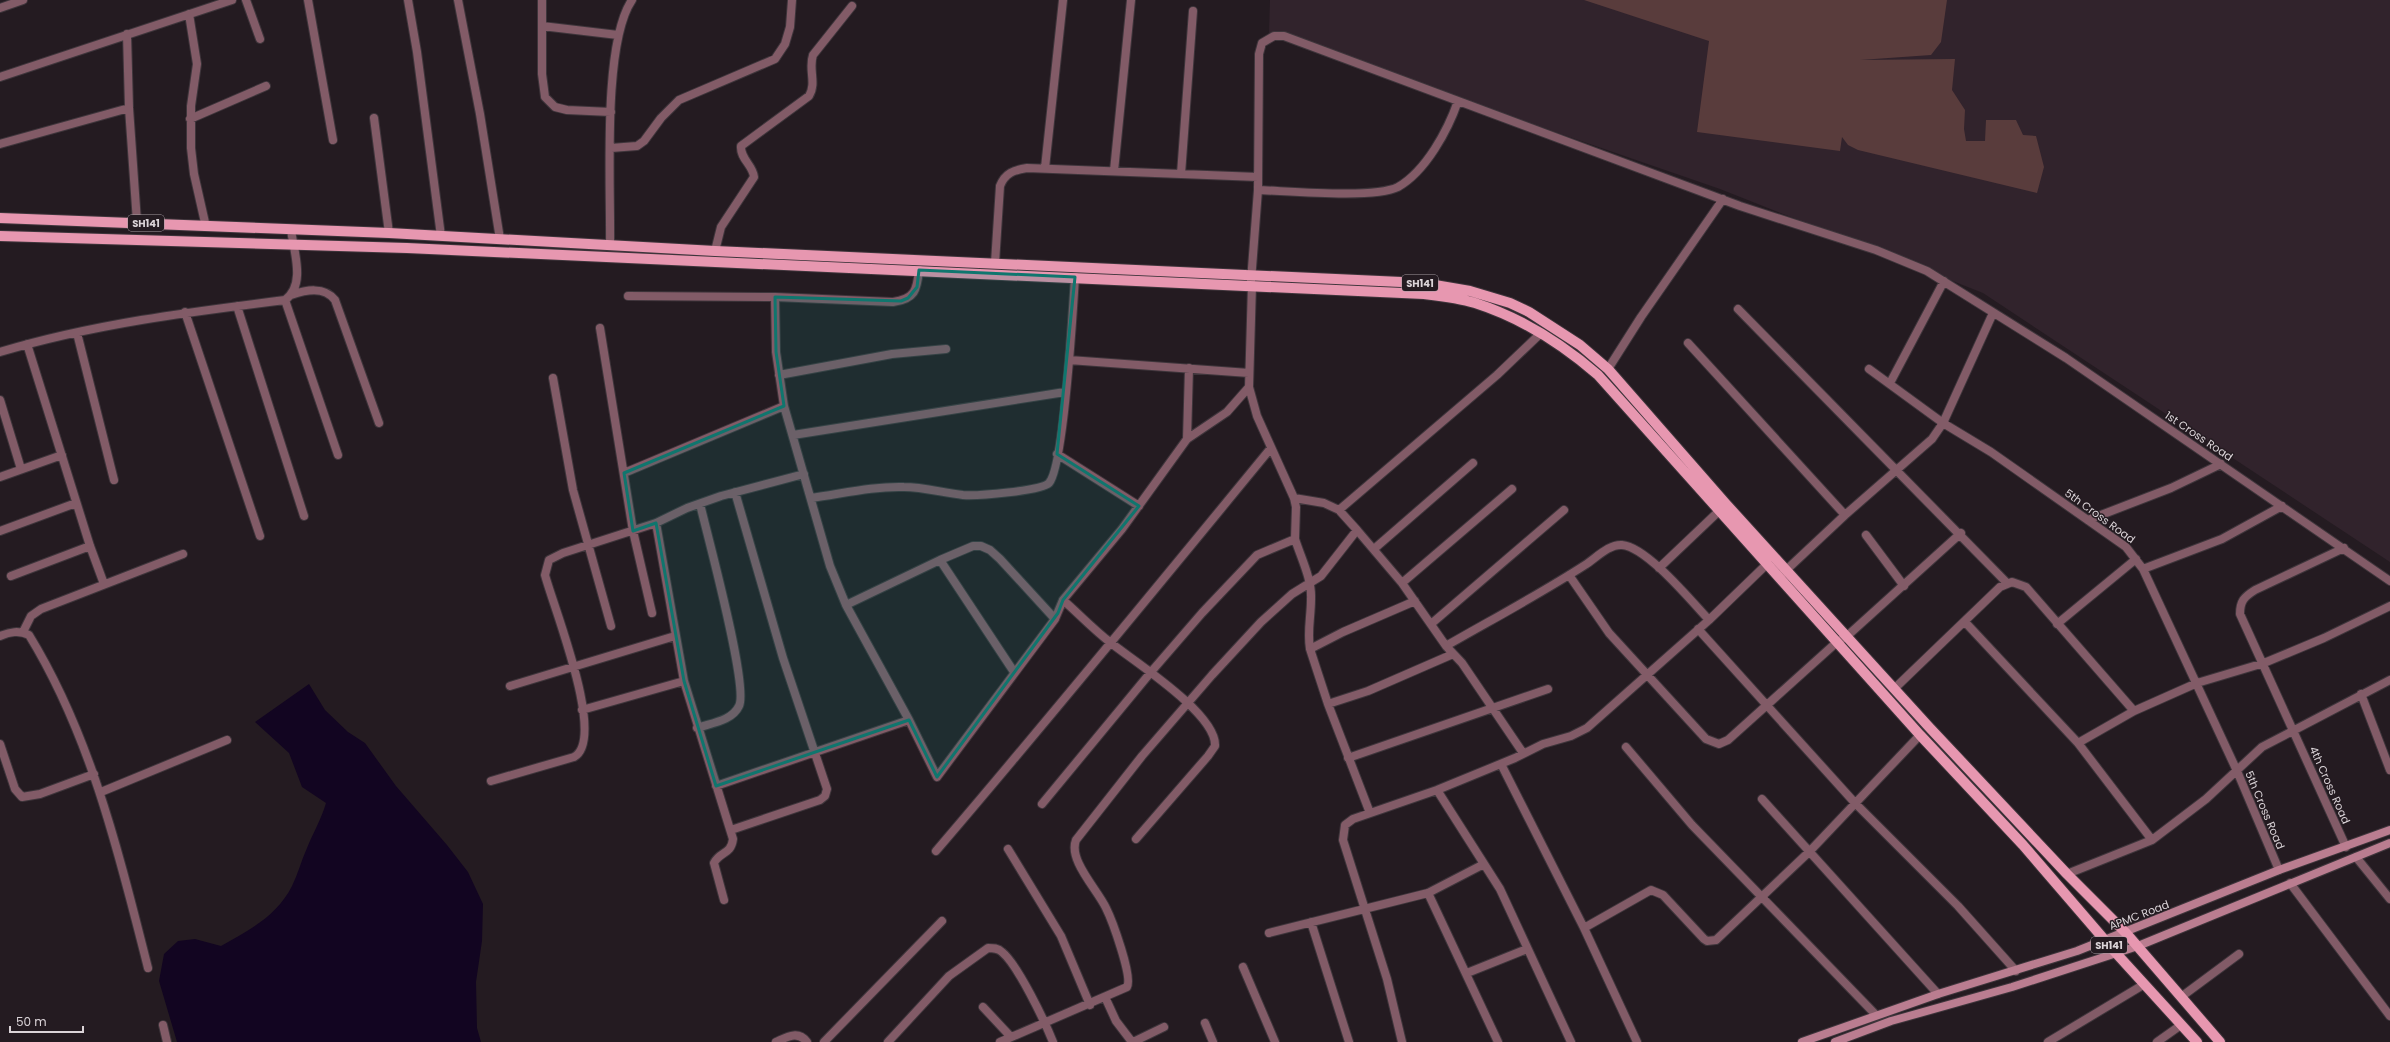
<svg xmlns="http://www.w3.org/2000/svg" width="2390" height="1042" font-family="Poppins,sans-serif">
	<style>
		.built { fill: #31232c }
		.green { fill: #593c3c }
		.water { fill: #120521 }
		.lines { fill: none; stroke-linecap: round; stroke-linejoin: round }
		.street-casing { stroke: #3e353b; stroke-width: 10 }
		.secondary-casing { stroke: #3e353b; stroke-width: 10 }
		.primary-casing { stroke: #3e353b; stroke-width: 12 }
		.street { stroke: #825b67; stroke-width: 8 }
		.secondary { stroke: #ba7d90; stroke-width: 8 }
		.primary { stroke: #e797b0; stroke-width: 10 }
		.marked { fill: #0f766e; fill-opacity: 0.2; stroke: #0f766e; stroke-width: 3; stroke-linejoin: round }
		.labels { text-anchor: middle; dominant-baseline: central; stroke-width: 3; stroke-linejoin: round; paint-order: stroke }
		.shield { fill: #241b21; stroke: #a49ca1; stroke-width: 1 }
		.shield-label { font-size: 10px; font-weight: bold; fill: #dbd4d8 }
		.street-label { font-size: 11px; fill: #dbd4d8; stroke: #241b21 }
	</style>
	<rect width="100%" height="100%" fill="#241b21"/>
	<path class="built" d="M1270,0H2390V562L1983,293L1720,189L1269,33Z"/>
	<path class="green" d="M1584,0H1947L1941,42L1931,55L1860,60L1955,59L1952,90L1965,110L1964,129L1966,141H1985L1986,120H2016L2023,135L2036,136L2044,167L2037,193L1858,150L1848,145L1842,137L1840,151L1697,132L1709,41Z"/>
	<path class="water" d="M309,684L325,710L348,732L365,743L396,786L447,845L468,872L483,904L482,941L476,982L477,1028L481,1042H177L159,981L164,954L178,941L195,939L221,946C248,931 277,916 292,886C298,874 301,861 307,848C313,833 321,820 326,803L302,787L289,753L255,722Z"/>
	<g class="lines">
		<defs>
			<path id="street" d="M246,0L260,39
				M308,0L333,140
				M408,0L417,52L441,236
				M458,0L480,114L500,239
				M542,0V74L545,97L555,107L567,110L611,112
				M0,8L23,0
				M189,14L197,64L191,106V148L194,174L206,227
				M542,26L618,35
				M127,34L129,108L137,222
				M0,77L232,0
				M374,118L389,233
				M190,119L266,86
				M0,144L129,108
				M611,148L637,146L644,141L661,118L679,100L775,59L785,44L790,27L792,0
				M1045,168L1063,0
				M1114,171L1131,0
				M1181,174L1193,11
				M1258,190C1288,191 1374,199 1398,187C1426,171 1448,130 1458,101
				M610,244C611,187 602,44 632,0
				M715,251L721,227L754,177C753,165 740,159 741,146L809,96C817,83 808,69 813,55L852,6
				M995,263L1000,186C1005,173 1014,170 1027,168L1258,177
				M1251,281L1258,190L1259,54L1262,43L1274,36H1284L1740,206L1876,250L1927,271L2066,358L2390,581
				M291,295C306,290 324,286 335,300L379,423
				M628,296L775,297L893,302C915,299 917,290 919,270
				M775,297L776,352L784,406L830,566L846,605L909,720L937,777L1055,619L1063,600L1122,529L1187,439L1227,412L1249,387
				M285,300L338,455
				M237,306L304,516
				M1738,309L2007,583
				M185,312L260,536
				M600,328L633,531L652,613
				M77,333L114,480
				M1688,343L1845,515
				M27,344L90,546L104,584
				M0,352C93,324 189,312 285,300C306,285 294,252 291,230
				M1069,360L1249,373
				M1608,369L1641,317L1723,199
				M1869,369L1943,423L1991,452L2126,547L2143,569L2237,771L2279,870
				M779,375L892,354L946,349
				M553,378L573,490L611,626
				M1890,383L1944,281
				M0,400L21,469
				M793,435L1065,392
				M1187,439L1189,368
				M1057,454L1139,506
				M624,473L784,406
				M0,477L62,455
				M811,498C841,494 873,486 904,487C923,487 944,493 963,495C977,496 1041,491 1049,483C1064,467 1073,308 1075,277
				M1294,498L1324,503L1339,510L1357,530L1402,583L1446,646L1462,663L1523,753
				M1339,510L1497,375L1541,333
				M2088,520L2171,488L2221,464
				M656,523L684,681L733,839C731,855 720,851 714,863L724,900
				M0,531L76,503
				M1866,535L1904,586
				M1295,539C1301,558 1312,579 1311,599C1311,617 1307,632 1310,649
				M2344,548L2255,590C2244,597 2240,601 2240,614L2346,847
				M1374,549L1473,463
				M940,560L1014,672
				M1659,568L1719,511
				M2143,569L2222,539L2282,506
				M1782,574L1845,515L1932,439L1943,423L1993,313
				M1569,575L1609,633L1706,739L1719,744L1728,740L1837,642L1846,637L1961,533
				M11,576L90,546
				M1402,583L1512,489
				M1063,600C1079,614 1094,630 1111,643C1135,662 1217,714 1215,746L1208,756L1136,839
				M846,605L940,560L973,546H981L990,550L1000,559L1055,619
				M1965,622L2078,743
				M1431,624L1564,510
				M2057,624L2136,559
				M1698,629L1855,803L1958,906L2016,971
				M23,632L31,616L41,609L183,554
				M0,636C10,632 19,630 29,635C91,736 119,854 148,968
				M1446,646C1493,619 1540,594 1585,565C1596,558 1609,544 1622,545C1647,547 1692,602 1709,620
				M510,686L675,636
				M1894,689L2000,587L2012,582L2026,587L2134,711L2078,743L2152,840L2067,874
				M2361,694L2390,770
				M1328,704L1368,691L1453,654
				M582,710L684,681
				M2134,711L2197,683L2264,663L2324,638L2390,606
				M697,728C711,723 732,721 739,706C749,687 707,534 700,504
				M0,744L15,789L22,797L40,794L94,774
				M1626,747L1692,825L1876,1015
				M1348,758L1548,689
				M1501,764L1584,928L1637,1042
				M491,781L574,757C607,739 553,606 545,575L549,560L563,553L656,523L687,508L721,496L804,474
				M716,786L909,720
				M1437,790L1500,889L1571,1042
				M101,792L227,740
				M1762,799L1938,994
				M1042,804L1151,672L1202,613L1257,555L1295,539L1296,507L1294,498L1257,416L1249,387L1252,285
				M1370,813L1328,704L1310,649L1343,632L1415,601
				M731,830L820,800L825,796L827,789L783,658L735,492
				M2152,840L2206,799L2262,747L2390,680
				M1008,849L1061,936L1090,1005
				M936,851C1050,718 1160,583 1271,448
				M2356,857L2390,899
				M2290,883L2390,1016
				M1428,893L1498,1042
				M1311,922L1349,1042
				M1584,928L1651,890L1663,895L1704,939L1707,941L1716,940L1810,851L1920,735
				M1269,933L1428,893L1484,864
				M1243,967L1275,1042
				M1467,973L1527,949
				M1105,997L1116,1021L1132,1042
				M2181,997L2239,954
				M983,1007L1011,1037
				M1205,1023L1213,1042
				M163,1025L167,1042
				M776,1042C787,1037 798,1030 807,1042
				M824,1042L942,921
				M888,1042L949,976L988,948C993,948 998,948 1002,952C1018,965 1045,1022 1053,1042
				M1000,1042L1127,987C1133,977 1112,920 1106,908C1097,889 1068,860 1076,840L1142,756L1212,675L1261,622L1292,594L1321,576L1357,530
				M1133,1042L1164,1027
				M1402,1042L1387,979L1343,840L1345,825L1353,819L1437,790L1515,758L1543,744L1571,736L1587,728L1709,620L1767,564
				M2048,1042L2143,985
				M2157,1042L2181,1025"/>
			<path id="secondary" d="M1802,1042L1938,994L2077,951L2279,870L2390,830
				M1835,1042L1891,1021L2012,987L2138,946L2390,843"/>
			<path id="primary" d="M0,218L389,233L715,251L1423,283L1470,291L1510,303L1529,312L1580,345L1608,369L1726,504L1929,727L2067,874L2126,933L2220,1042
				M0,236L407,248L1424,294C1441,296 1459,298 1475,303C1522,318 1561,343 1598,375L1920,735L2023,845L2115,952L2197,1042"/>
		</defs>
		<use href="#street" class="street-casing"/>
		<use href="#secondary" class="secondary-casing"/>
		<use href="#primary" class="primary-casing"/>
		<use href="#street" class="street"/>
		<use href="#secondary" class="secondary"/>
		<use href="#primary" class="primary"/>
	</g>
	<path class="marked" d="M919,270L1075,277L1057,454L1139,506L1063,600L1058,613L937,777L909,720L716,786L684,681L656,523L633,531L624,473L784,406L776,352L775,297L901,301L908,298L917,287Z"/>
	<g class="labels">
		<g class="shield">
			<rect x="128" y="215" width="36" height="16" rx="3"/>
			<rect x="1402" y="275" width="36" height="16" rx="3"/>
			<rect x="2091" y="937" width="36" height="16" rx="3"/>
		</g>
		<g class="shield-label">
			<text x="146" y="223">SH141</text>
			<text x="1420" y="283">SH141</text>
			<text x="2109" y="945">SH141</text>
		</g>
		<g class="street-label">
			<text transform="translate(2199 436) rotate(34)">1st Cross Road</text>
			<text transform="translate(2100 516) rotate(36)">5th Cross Road</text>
			<text transform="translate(2330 785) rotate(66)">4th Cross Road</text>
			<text transform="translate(2265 810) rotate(67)">5th Cross Road</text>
			<text transform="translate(2139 915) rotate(-21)">APMC Road</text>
		</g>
	</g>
	<path d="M10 1026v6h73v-6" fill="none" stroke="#dbd4d8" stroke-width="2"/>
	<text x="16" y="1026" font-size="12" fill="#dbd4d8" stroke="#241b21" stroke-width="3" paint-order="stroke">50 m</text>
</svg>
